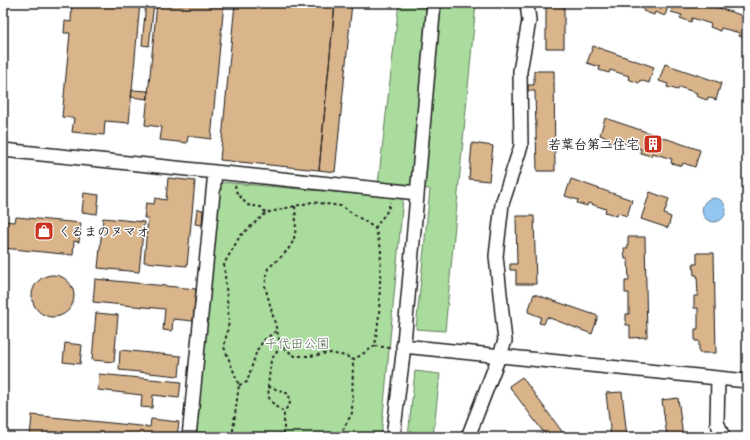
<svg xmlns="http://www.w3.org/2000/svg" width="750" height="440" font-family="Sriracha,'Klee One',sans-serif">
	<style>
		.green { fill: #a9dc9d; stroke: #627c5c }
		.water { fill: #92c5ef; stroke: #63819b }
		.building { fill: #dab48b; stroke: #1c1c1c }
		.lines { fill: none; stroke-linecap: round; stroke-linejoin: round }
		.minor-casing { stroke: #1c1c1c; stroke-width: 16 }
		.path { stroke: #1c1c1c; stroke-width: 2; stroke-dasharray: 3 3; stroke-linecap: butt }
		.minor { stroke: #fff; stroke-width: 13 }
		.labels { text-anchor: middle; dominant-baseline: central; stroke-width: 3; stroke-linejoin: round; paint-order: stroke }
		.poi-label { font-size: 13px; font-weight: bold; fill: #1c1c1c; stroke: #fff; text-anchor: end }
		.park-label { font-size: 13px; fill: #4d5f49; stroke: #fff }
	</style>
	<rect width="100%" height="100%" fill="#fff"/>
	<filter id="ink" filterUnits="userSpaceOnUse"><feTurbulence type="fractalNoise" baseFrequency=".025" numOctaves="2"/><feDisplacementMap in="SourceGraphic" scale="8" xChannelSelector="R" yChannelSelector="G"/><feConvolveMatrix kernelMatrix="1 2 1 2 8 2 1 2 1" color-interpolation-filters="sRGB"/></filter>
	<g filter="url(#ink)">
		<path class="green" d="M399,3H476L445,331L416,329L430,189L378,184Z
			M220,182L403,198L381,437H194Z
			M415,371L440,374L433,437H408Z"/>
		<path class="water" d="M702 210a12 12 0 1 1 24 0a12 12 0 1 1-24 0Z"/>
		<path class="building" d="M72,3H140L129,123L105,121L104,135L72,132L74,118L62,117L70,33H64L65,21L71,22Z
			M146,3H154L149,46L142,45Z
			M157,3H224L211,139L188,136L187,143L160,140L162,127L145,125Z
			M235,3H335L319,170L220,160Z
			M335,3H352L335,172L319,170Z
			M546,3H564V48H546Z
			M627,3H669L665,16L655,12L654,15L643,11L644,9Z
			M674,3H703L747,17V39L739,36L740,33L721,28L720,31L710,27L711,24L692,18L691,22L680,18L682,15L671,12Z
			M593,46L654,67L649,83L640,80L639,83L628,79L629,76L610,70L609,73L599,70L600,67L587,63Z
			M665,64L721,83L716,100L708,97L707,100L696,96L697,93L679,87L678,90L667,87L668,84L659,81Z
			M534,71H554L555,171H537L535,91H528V85H534Z
			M132,90L148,91V99L131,97Z
			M605,118L700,150L695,167L683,163L682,166L671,163L672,159L652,153L651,156L640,153L641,149L620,142L619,145L609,142L610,139L600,135Z
			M472,143L493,146L489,181L469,179Z
			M168,178L195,181L187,266L144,262L148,218H144L146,203L154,204L155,198L166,200Z
			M571,179L632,200L627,216L618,213L617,216L605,212L606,209L588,203L587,206L577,203L578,200L565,196Z
			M650,192L669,199L664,214L671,217L668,228L641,219Z
			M84,193L99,195L97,214L82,212Z
			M197,209L203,210L202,225L195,224Z
			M516,216H534L536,284H516V270H510V264H517Z
			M16,217L81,223L79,242L74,241L73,255L3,248V221L15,222Z
			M103,218L144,222L139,272L98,268Z
			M628,237H645L647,337L630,338V325H626V314H629V293H625V281H629L628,259H625L624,248H628Z
			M697,253H714L716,353H699V341H695V329H698V308H694V296H698L697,275H694L693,264H697Z
			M32 296a21 21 0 1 1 42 0a21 21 0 1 1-42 0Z
			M95,279L196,289L193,321L173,319L172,331L163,330L165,309L93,302Z
			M534,294L598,316L592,334L547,317L544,324L539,323L541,317L528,312Z
			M96,313L118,315L114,362L92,360Z
			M65,343L82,345L80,364L63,362Z
			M120,350L181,356L179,376L119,370Z
			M99,374L181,382L179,398L153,395L152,408L141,407L142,395L98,390Z
			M522,377L566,437H547L509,386Z
			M622,392L627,437H611L606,393Z
			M678,398L683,437H667L662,400Z
			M32,415L150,427L151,419L179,422L177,437H30Z"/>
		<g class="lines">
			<defs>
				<path id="minor" d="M3,150L417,193
					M403,346L747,381
					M718,378L717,422L723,437
					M189,437L215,172
					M393,437L403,354L434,3
					M468,437L505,341L496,256L502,204L521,146L520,71L529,21L527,3"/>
			</defs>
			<use href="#minor" class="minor-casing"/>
			<path class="path" d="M235,185L236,191L247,205L261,207L266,213
				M295,206C298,241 294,247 268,268L265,286L281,346L295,356H310L330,353L346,356L353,360
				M375,228L388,210L390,202
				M281,346L271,360L268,387L269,398L275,406L284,412V437
				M375,346L391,348
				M239,385L247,382L257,350L264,340L276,331
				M268,387L279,390L289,394L290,403L284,412
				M232,437L239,385L224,347L229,322L224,264L240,236L266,213L312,202L341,206L375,228L381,248L379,315L375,346L353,360L352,413L339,437"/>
			<use href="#minor" class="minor"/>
		</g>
	</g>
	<defs>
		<symbol id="building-square" viewBox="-11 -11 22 22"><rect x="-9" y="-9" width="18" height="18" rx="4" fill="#c8321e" stroke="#fff"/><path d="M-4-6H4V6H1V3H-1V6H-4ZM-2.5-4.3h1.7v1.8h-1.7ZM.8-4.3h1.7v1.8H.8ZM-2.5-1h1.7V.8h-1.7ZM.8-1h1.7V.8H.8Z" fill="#fff"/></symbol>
		<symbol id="shop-square" viewBox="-11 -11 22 22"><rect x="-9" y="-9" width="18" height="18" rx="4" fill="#c8321e" stroke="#fff"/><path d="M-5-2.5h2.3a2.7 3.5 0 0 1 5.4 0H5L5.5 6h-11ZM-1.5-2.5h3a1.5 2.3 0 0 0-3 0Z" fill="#fff"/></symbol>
	</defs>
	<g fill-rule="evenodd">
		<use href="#building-square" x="642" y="133" width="22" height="22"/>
		<use href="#shop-square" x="33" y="220" width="22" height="22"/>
	</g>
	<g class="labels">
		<g class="poi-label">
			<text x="639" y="144">若葉台第二住宅</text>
			<text x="58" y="231" text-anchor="start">くるまのヌマオ</text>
		</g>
		<g class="park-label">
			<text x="297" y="343">千代田公園</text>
		</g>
	</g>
	<rect width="750" height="440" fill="none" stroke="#fff" stroke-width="16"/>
	<rect x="8" y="8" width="734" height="424" fill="none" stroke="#1c1c1c" stroke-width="1.5" filter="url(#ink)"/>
</svg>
